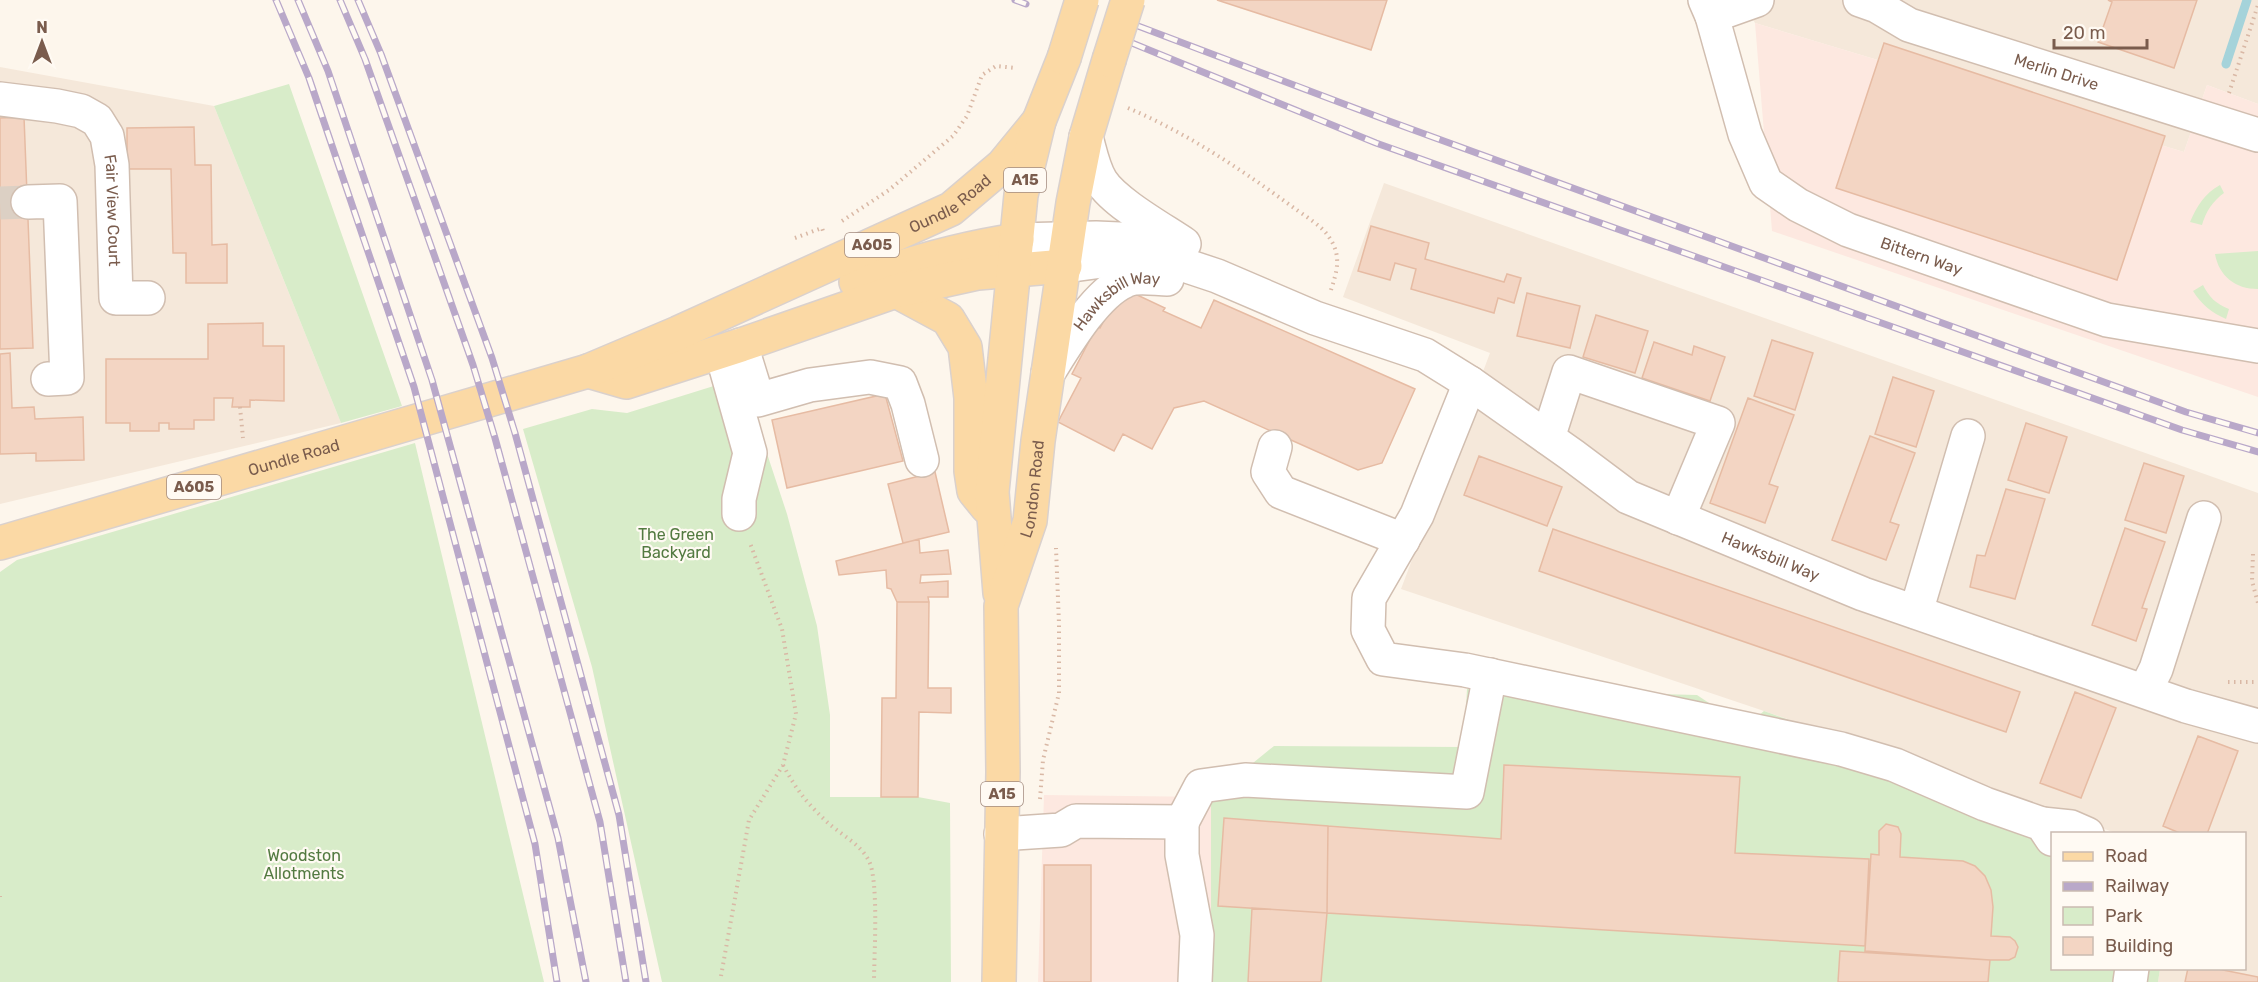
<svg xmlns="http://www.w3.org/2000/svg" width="2258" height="982" font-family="Rubik,sans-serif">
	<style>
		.residential { fill: #f5e8da }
		.commercial { fill: #fde8e0 }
		.green { fill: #d8ecc9 }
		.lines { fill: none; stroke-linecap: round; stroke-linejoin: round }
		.stream { stroke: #a5d3da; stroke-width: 9 }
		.building { fill: #f3d5c3; stroke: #e6bba3; stroke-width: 1.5 }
		.minor-tunnel { stroke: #dcd0c4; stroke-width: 33; stroke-dasharray: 33 16; stroke-linecap: butt }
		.minor-casing { stroke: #d1beb0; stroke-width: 36 }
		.major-casing { stroke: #dad1cd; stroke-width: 36 }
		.path { stroke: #d9b8a5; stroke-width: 4; stroke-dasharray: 1.5 4.5; stroke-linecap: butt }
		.minor { stroke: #fff; stroke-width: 33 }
		.major { stroke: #fbd9a5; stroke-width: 33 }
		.rail-casing { stroke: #b9a8c9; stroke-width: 7 }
		.rail { stroke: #fffaf3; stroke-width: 4.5; stroke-dasharray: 14; stroke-linecap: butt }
		.major-bridge-casing { stroke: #dad1cd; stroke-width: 36; stroke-linecap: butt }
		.major-bridge { stroke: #fbd9a5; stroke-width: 33 }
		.labels { text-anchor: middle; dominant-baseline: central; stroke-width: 4.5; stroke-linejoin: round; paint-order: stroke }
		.shield { fill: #fffaf3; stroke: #a28b7f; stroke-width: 1.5 }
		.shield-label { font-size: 15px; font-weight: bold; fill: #7a5c4d }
		.street-label { font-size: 16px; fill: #7a5c4d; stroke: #fffaf3 }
		.park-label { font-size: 16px; fill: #537a41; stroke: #fffaf3 }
	</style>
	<rect width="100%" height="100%" fill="#fdf6ec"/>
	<path class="residential" d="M1742,0H2258V104L2207,85L2184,152L1755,23Z
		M0,67L214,106L341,423L0,504Z
		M1384,183L2258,493V982H2158L2160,969L2244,968V834L2116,833L1764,711L1401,589L1490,353L1343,297Z"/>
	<path class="commercial" d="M1755,23L2184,152L2207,85L2258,104V397L1772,231Z
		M1044,795L1211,797V982H1038Z"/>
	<path class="green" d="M289,84L402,406L341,423L214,106Z
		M2220,185L2224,193C2213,201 2206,211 2202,225L2190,222C2197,206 2204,194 2220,185Z
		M2258,251V289C2235,289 2219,276 2215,254Z
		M2203,285C2209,297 2216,304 2229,309L2226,319C2212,313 2201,304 2193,291Z
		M738,366L787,514L817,626L830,715V797H918L950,803L951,982H662L592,667L523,429L592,409L627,413L717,385Z
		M415,443L544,982H0V572L17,560Z
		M1467,689L1697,695L1745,727L1764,711L2109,833L2052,834V968L2160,969L2158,982H1211V797L1274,746L1464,747Z"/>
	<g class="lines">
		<path class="stream" d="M2226,64L2247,0"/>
	</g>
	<path class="building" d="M1217,0H1387L1371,50Z
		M2108,0H2197L2174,68L2098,42L2112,2Z
		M1884,43L2165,136L2117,280L1836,188Z
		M24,117L33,348L0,349V118Z
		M194,127L195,165H211L212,245L227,244V283H186V253H173L171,169H127V128Z
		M1371,226L1429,243L1425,259L1504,282L1507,274L1521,278L1514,303L1498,298L1494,313L1411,289L1416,269L1395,263L1390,280L1358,271Z
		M1133,293L1165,308L1163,311L1201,328L1214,300L1415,389L1382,463L1358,470L1204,401L1174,408L1152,449L1123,434L1114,451L1058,422L1081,378L1072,374L1097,326L1100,328L1114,302Z
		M1527,293L1580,306L1570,348L1517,336Z
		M1596,315L1648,331L1635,373L1583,357Z
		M263,323V346H284V401L250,400V407H232L233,398H214V420H194V429H169V423H159V431H130V423H106V359H208V324Z
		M1772,340L1813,353L1795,410L1754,396Z
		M1654,342L1692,355L1694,346L1725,357L1710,401L1642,378Z
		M10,353L12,408L34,407L35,419L83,417L84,460L36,461V453L0,454V354Z
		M1893,377L1934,391L1916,447L1875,434Z
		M885,394L903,461L787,488L772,420Z
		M1748,398L1794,415L1769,484L1778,487L1765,523L1710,503Z
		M2026,423L2067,437L2049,493L2008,480Z
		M1870,436L1915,453L1890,522L1899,525L1886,560L1832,540Z
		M1479,456L1562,487L1547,526L1464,495Z
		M2144,463L2184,476L2166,533L2125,520Z
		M935,472L949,532L903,543L888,484Z
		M2006,489L2045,499L2015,599L1970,587L1977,555L1985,556Z
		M2125,528L2165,542L2142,608L2147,609L2136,641L2092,625Z
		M1553,529L2020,692L2006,732L1539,571Z
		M919,539L920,553L948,550L951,574L921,575L920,583L948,581V597H928L929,602H897L891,589L887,588L886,570L839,575L836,561Z
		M897,602H929L928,688H951V713L919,712L918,797H881L882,698H896Z
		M2075,692L2116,708L2081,798L2040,783Z
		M2198,736L2238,751L2207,834H2182L2163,826Z
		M1504,765L1740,777L1735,853L1869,859L1865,946L1327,913L1328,826L1501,839Z
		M1224,818L1328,826L1327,913L1218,906Z
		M1886,824L1898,827L1901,834L1900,857L1963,861L1975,866L1985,876L1991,890L1993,907L1991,936L2010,937L2015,941L2018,947L2015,957L2009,960H1990L1865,951L1871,854L1879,855V831Z
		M1044,865H1091V982H1044Z
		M1252,908L1327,913L1321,982H1248Z
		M1840,951L1990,960L1988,982H1838Z
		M2188,968H2213L2258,977V982H2185Z"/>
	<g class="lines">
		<path class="minor-tunnel" d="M0,203L28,202"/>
		<defs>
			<g id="minor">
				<path id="s1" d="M1705,0L1712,16L1745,134L1766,183L1798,205L1848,230L2107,320L2258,346"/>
				<path id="s2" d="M1860,0L1877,6L1909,25L2258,135"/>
				<path d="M1712,16L1757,0"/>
				<path id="s3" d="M0,99L57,106L81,111L97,120L107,136L112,165L116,298H148"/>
				<path d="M1086,137C1090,151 1093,168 1101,181C1115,203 1162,229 1184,244"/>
				<path d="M28,202L60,201L67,378L48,379"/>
				<path d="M1017,240L1096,238L1143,240"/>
				<path id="s4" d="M1065,266L1117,259L1169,260L1217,276L1315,318L1425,355L1470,383L1572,455L1628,497L1863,594L2186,706L2258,726"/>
				<path d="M741,345L758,400L810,385L870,377L900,383L908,404L922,460"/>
				<path d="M726,368L750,453L739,499V514"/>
				<path id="s5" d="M1048,373C1065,346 1095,294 1125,281C1136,275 1155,279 1167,279"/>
				<path d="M1470,383L1417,515L1369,598L1368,630L1383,659L1465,670L1841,749L1895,765L1985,804L2042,824L2052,839"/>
				<path d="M1548,438L1569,372L1718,423L1678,518"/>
				<path d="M1275,447L1268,472L1281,492L1403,540"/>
				<path d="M1916,612L1968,436"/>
				<path d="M2145,691L2156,669L2204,518"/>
				<path d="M1182,822V855L1197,935L1195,982"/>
				<path d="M2042,824L2071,827L2087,834"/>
				<path d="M1001,834L1061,830L1076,821L1182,822L1201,786L1245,780L1467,792L1490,675"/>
				<path d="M2130,982L2132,968"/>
			</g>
			<g id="major">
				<path d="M856,282C909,263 962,248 1017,240"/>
				<path d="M896,291L948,319L965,347L971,398V471L974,491L987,507"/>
				<path d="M588,371L626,382L741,345L896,291L978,273L1065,266"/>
				<path id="s6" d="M0,543L588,371L678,333L951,209L1003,165L1039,121"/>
				<path d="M1000,593L992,492L1021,195L1039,121L1064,58"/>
				<path id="s7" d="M999,982L1003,772L1001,606L1030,521L1038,441L1073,203L1086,137L1109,60"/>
			</g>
		</defs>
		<use href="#minor" class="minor-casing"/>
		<use href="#major" class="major-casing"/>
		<path class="path" d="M2229,93L2258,5
			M1128,108C1187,133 1242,170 1294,208C1305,216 1322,226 1329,237C1342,256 1337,271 1331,290
			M842,221L889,190L953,136L967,116L982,75L996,66L1016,68
			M795,238L822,228L824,234
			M240,407L243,438
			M2253,554L2252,581L2258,603
			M2228,682H2258
			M783,765C796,789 805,801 825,820C839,834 860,843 869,861C879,882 874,956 874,982
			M1040,799L1043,760L1059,693V624L1056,548
			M0,896V897
			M721,976L749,820L783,765L796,714L782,629L750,543"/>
		<use href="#minor" class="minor"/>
		<use href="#major" class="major"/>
		<defs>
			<path id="rail" d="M276,0L309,78L414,387L535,844L557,982
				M298,0L328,71L432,380L558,838L586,982
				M340,0L365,59L473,365L495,438L600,822L626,982
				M358,0L381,54L492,358L515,433L619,815L646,982
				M1015,0L1026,4
				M1138,26L1389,121L2186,412L2258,433
				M1132,43L1376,143L2182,430L2258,452"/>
		</defs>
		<use href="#rail" class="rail-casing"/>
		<use href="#rail" class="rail"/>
		<defs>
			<path id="major-bridge" d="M1064,58L1082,0
				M1109,60L1128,0"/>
		</defs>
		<use href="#major-bridge" class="major-bridge-casing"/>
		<use href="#major-bridge" class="major-bridge"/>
	</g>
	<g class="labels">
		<g class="shield">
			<rect x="1004" y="168" width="42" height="24" rx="4.5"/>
			<rect x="845" y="233" width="54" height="24" rx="4.5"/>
			<rect x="167" y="475" width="54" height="24" rx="4.5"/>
			<rect x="981" y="782" width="42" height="24" rx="4.5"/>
		</g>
		<g class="shield-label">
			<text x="1025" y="180">A15</text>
			<text x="872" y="245">A605</text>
			<text x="194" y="487">A605</text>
			<text x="1002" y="794">A15</text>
		</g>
		<g class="street-label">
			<text stroke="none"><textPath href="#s2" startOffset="210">Merlin Drive</textPath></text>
			<text stroke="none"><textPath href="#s6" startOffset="1012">Oundle Road</textPath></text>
			<text stroke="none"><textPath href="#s3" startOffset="194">Fair View Court</textPath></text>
			<text stroke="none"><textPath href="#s1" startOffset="366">Bittern Way</textPath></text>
			<text stroke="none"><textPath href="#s5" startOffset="105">Hawksbill Way</textPath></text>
			<text stroke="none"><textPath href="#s6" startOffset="306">Oundle Road</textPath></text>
			<text stroke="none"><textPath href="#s7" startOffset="498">London Road</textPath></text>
			<text stroke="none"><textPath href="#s4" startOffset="780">Hawksbill Way</textPath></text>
		</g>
		<g class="park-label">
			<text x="676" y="534">The Green<tspan x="676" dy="18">Backyard</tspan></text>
			<text x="304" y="855">Woodston<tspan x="304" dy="18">Allotments</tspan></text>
		</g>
	</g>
	<rect x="2051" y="832" width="195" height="138" fill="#fffaf3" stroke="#cabbb1" stroke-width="1.5"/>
	<rect x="2063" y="852" width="30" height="9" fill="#fbd9a5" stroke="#cabbb1" stroke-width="1.5"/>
	<text x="2105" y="862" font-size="18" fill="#7a5c4d">Road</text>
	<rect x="2063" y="882" width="30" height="9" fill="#b9a8c9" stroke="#cabbb1" stroke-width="1.5"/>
	<text x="2105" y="892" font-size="18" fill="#7a5c4d">Railway</text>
	<rect x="2063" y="907" width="30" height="18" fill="#d8ecc9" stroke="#cabbb1" stroke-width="1.5"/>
	<text x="2105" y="922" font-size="18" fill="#7a5c4d">Park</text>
	<rect x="2063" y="937" width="30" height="18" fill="#f3d5c3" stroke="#cabbb1" stroke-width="1.5"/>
	<text x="2105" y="952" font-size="18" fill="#7a5c4d">Building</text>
	<g transform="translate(42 42)" stroke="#fffaf3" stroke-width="4.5" paint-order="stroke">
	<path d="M0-4.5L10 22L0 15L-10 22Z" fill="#7a5c4d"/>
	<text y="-9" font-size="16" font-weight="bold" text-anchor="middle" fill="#7a5c4d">N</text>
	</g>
	<path d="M2054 39v9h93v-9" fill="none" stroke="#7a5c4d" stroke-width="3"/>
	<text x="2063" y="39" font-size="18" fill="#7a5c4d" stroke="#fffaf3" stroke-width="4.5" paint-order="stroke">20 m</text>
</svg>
